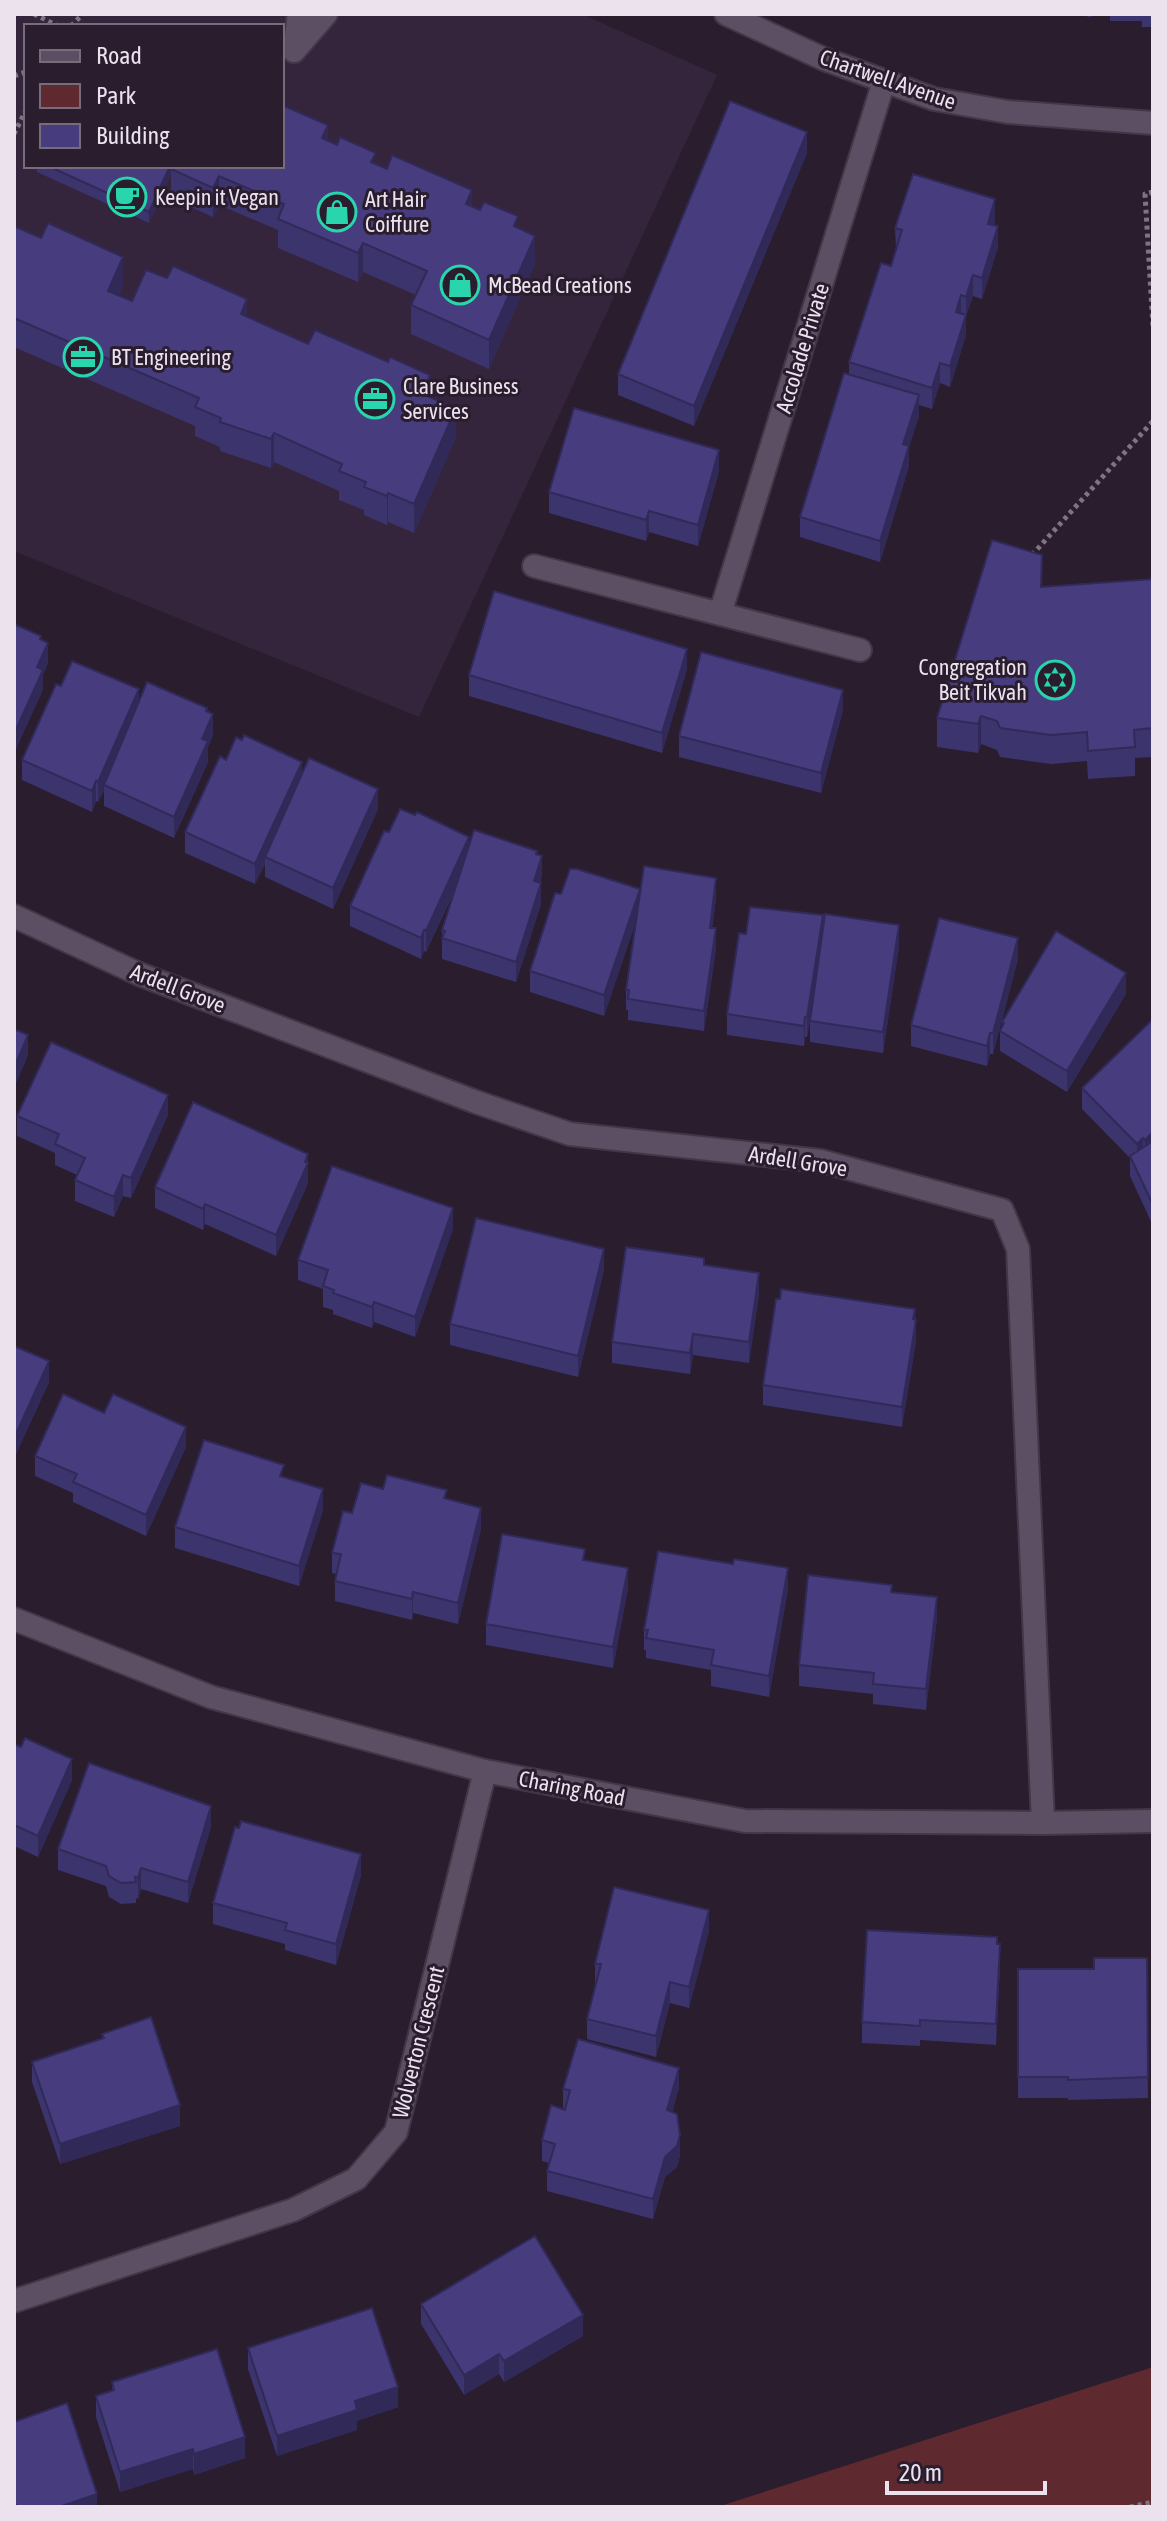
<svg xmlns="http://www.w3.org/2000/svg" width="1167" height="2521" font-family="'Asap Condensed',sans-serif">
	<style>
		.built { fill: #35253c; fill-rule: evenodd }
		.green { fill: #5f2930 }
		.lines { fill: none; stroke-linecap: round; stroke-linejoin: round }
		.service-casing { stroke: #423746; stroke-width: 26 }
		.minor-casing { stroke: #423746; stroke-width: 26 }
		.path { stroke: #7f7483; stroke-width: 5; stroke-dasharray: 4 4; stroke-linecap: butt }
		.service { stroke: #5d4f63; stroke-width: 22 }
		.minor { stroke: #5d4f63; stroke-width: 22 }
		.wall { fill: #3c346c }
		.shaded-wall { fill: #312a58 }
		.building { fill: #463c7e; stroke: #312a58; stroke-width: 2 }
		.labels { text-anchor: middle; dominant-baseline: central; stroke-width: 6; stroke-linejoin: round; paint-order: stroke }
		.street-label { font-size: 22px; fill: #ebe2ee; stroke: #291d2e }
		.poi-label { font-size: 22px; fill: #ebe2ee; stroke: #291d2e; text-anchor: start }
	</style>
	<rect width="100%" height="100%" fill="#291d2e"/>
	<path class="built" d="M14,14H582L717,75L419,717L14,551ZM26,26H282V166H26Z"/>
	<path class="green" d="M1153,2367V2507H717Z"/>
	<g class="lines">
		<defs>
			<path id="service" d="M299,14L294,51L326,14"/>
			<path id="minor" d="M726,14L824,59L934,99L1008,112L1153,123
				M534,566L860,650
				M720,614L884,81
				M14,916L139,974L476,1102L570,1134L821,1161L1002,1210L1018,1249L1043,1823
				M14,1619L211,1697L485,1771L745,1821L1043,1823L1153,1821
				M14,2301L293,2210L356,2179L396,2132L485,1771"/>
		</defs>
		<use href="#service" class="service-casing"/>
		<use href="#minor" class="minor-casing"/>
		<path class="path" d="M34,14L58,26
			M71,26L83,14
			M14,76L26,72
			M14,134L26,110
			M1153,192L1145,194L1153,327
			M1032,555L1153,421
			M1130,2507L1153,2502"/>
		<use href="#service" class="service"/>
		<use href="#minor" class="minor"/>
	</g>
	<path class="wall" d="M1073,14H1091V17Z
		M1110,14H1153V27H1142V21H1110Z
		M328,140L376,164L518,228L535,264L489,369L411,334V305L416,295L363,272L358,282L278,248V230L219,205L213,217L171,198V174L149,223L37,172V166H282Z
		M807,153L694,426L618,395V374Z
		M995,220L994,225L998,247L982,299L973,296L966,316V335L950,387L940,383L932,409L919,405V416L909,447V466L880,562L800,537V517L849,375V362L891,266L896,249L895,228Z
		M14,226L41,238L123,286L118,295L132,301L247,317L430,397L456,437L414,533L388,522L387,525L364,515V510L339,500V491L274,462L271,468L220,451V447L195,436V426L14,347Z
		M719,471L698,546L649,532L646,541L549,513V492Z
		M1153,579V757L1135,758V776L1088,779L1087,761L1051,764L1000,757L997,750L981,744L978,753L937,747V718L1042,587Z
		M687,669L662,753L469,696V675Z
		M61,686L139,701L207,711L213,735L208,747V762L174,838L104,806V790L98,802L96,801L92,812L22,780V760Z
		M843,710L821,793L679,757V736Z
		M226,760L302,773L378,809L333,909L265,877V864L255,884L185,853V832Z
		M389,832L469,843L537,854L542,876L540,883L541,904L516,982L442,959V930L455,890L426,952L424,951L421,959L350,926V906Z
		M561,894L640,899L716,898L712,928L716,949L704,1031L628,1020V1010H626V990L637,918L604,1016L530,992V971Z
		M823,932L899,946L883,1053L810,1042V1021L807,1037H805L804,1046L727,1035V1014L746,934Z
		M1018,959L993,1054H990L987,1066L911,1046V1025Z
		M1126,994L1067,1092L1000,1051V1031L1002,1027V1022Z
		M1153,1019V1226L1130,1176V1158L1082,1109V1088Z
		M168,1115L131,1198L123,1196L114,1217L75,1201V1180L77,1175L55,1165V1153L17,1136V1116Z
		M308,1175V1183L276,1256L205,1224L203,1230L155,1208V1187Z
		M453,1229L415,1337L374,1322L372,1328L333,1314V1310L323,1307V1289L298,1280V1260Z
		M704,1265L759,1294L749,1363L693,1355L690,1374L612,1363V1342Z
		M604,1270L578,1377L450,1345V1324Z
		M780,1299L915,1309L916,1341L902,1427L763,1405V1385Z
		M14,1346L49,1382L16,1454H14Z
		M104,1413L186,1447L146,1536L73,1502V1493L35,1476V1456Z
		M383,1489L447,1499L481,1529L458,1624L413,1613L412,1620L335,1601V1581L336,1574L332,1573V1553L352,1513Z
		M323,1510L299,1586L175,1548V1527Z
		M628,1588L613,1668L486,1645V1624Z
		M788,1589L769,1697L711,1686V1670L646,1658V1650H644V1630Z
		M892,1592L937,1618L926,1710L873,1704V1694L799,1686V1665Z
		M14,1744L72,1780L38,1857L14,1846Z
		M211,1827L188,1903L141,1889L138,1899L136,1898V1903L121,1904L109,1897L106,1886L58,1870V1849Z
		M361,1875L336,1965L285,1950V1944L213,1924V1903Z
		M709,1931L689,2008L670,2003L656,2057L587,2039V2019L596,1984H595V1964Z
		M997,1944L1000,1965L996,2045L920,2040V2046L862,2043V2022Z
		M1147,1958L1148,2098L1068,2100V2098H1018V1969H1094Z
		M102,2034L180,2126L60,2164L32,2082V2062L102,2039Z
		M679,2088L672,2112L680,2156L677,2167L665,2177L653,2219L547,2191V2171L549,2163L542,2161V2140L563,2109V2089Z
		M421,2304L583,2336L504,2382L499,2374L464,2395L421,2324Z
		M248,2348L398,2407L357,2421V2430L277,2456L248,2369Z
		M112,2382L245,2458L194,2475L193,2469L120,2492L96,2417V2396L112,2391Z"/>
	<path class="shaded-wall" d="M328,125V154L322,138Z
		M807,132V153L694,426V406Z
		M170,166H175L171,169V174L149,223V212Z
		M219,176V205L213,217V188Z
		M472,190V219L466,204Z
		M995,199V220L988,244V224Z
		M998,226V247L982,299V278Z
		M535,236V264L489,369V340Z
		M363,243V272L358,282V253Z
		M123,257V286L108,320V291Z
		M973,275V296L966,316V335L950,387V366L966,317V297Z
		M961,295V316L956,312Z
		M247,299V327L241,314Z
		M940,363V383L932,409V388Z
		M430,375V404L422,394Z
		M919,395V416L909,447V466L880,562V541L903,444Z
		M456,408V437L414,533V504Z
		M274,433V462L271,468V439Z
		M719,450V471L698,546V525Z
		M388,493V522L387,525V496Z
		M649,511V532L646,541V520Z
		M48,643V664L43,675V690L14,754V734L37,667Z
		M687,649V669L662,753V733Z
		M139,689V710L104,785V790L98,802V782Z
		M843,690V710L821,793V773Z
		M207,708V728L213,714V735L208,747V762L174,838V817L202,739Z
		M981,716V744L978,753V724Z
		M302,762V783L265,857V864L255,884V864Z
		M96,781V801L92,812V791Z
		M378,789V809L333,909V888Z
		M469,837V857L426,952V931Z
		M542,856V876L534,902V881Z
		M716,878V898L710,948V928Z
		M541,883V904L516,982V962Z
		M640,889V910L604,1016V995Z
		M823,915V936L807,1037V1017Z
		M899,925V946L883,1053V1032Z
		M716,928V949L704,1031V1011Z
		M424,930V951L421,959V938Z
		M1018,938V959L993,1054V1033Z
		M1126,973V994L1067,1092V1071Z
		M805,1017V1037L804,1046V1026Z
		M990,1033V1054L987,1066V1046Z
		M28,1035V1056L14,1088V1068Z
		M168,1095V1115L131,1198V1178Z
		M1153,1132V1152L1145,1161V1140Z
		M1143,1138V1159L1137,1165V1144Z
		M308,1154V1183L276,1256V1235Z
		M123,1175V1196L114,1217V1197Z
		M205,1204V1224L203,1230V1209Z
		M453,1208V1229L415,1337V1317Z
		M604,1249V1270L578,1377V1356Z
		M759,1273V1294L749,1363V1342Z
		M374,1302V1322L372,1328V1307Z
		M915,1309L916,1341L902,1427V1407Z
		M693,1334V1355L690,1374V1353Z
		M49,1361V1382L16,1454V1434Z
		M186,1427V1447L146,1536V1515Z
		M323,1489V1510L299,1586V1566Z
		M481,1508V1529L458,1624V1603Z
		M628,1568V1588L613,1668V1647Z
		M788,1568V1589L769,1697V1676Z
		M413,1592V1613L412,1620V1599Z
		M937,1597V1618L926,1710V1689Z
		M72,1759V1780L38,1857V1836Z
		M211,1806V1827L188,1903V1882Z
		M361,1854V1875L336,1965V1944Z
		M141,1868V1889L138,1899V1878Z
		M709,1910V1931L689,2008V1987Z
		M1000,1944V1965L996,2045V2024Z
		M670,1982V2003L656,2057V2036Z
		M679,2068V2088L667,2131V2110Z
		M180,2105V2126L60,2164V2144Z
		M680,2135V2156L677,2167L665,2177L653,2219V2199L665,2157Z
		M583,2315V2336L504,2382V2361Z
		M499,2354V2374L464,2395V2375Z
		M398,2387V2407L357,2421V2430L277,2456V2436L355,2401Z
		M245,2437V2458L194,2475V2454Z
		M193,2449V2469L120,2492V2472Z
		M97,2494V2507H59Z"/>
	<path class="building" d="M730,101L807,132L694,406L618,374Z
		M282,105L328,125L322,138L337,145L340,137L376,153L371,162L387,169L392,155L472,190L466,204L480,210L484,202L518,216L514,226L535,236L489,340L411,305L427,271L363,243L358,253L278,219L284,204L219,176L213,188L171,169L172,166H282Z
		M48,166H170L149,212Z
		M913,174L995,199L988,224L998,226L982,278L973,275L966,297L961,295L956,312L966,315L950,366L940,363L932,388L849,362L881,263L891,266L902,230L895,228Z
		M48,223L123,257L108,291L132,301L146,270L167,278L173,266L247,299L241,314L308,344L315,330L388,362L390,357L430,375L422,394L456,408L414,504L388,493L387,496L364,487L366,482L339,471L342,464L274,433L271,439L220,422L221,418L195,407L199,398L14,318V226L41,238Z
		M844,373L919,395L903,444L909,446L880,541L800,517Z
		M574,408L719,450L698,525L649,511L646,520L549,492Z
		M992,540L1042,555L1041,587L1153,579V728L1134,730L1135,747L1088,751L1087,732L1051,735L1000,728L997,721L981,716L978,724L937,718Z
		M494,591L687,649L662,733L469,675Z
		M14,624L41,636L40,639L48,643L37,667L43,670L14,734Z
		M701,652L843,690L821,773L679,736Z
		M72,661L139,689L98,782L96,781L92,791L22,760L56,684L61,686Z
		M147,682L207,708L206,711L213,714L202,739L208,741L174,817L104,785Z
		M244,735L302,762L255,864L185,832L220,756L226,760L236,737L242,740Z
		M309,758L378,789L333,888L265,857Z
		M400,809L415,815L417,812L469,837L426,931L424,930L421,938L350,906L384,831L389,832Z
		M474,830L537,851L536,854L542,856L534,881L541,883L516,962L442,938L445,931L442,930Z
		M644,866L716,878L710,928H716L704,1011L628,999L629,990H626Z
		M570,869H577L640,889L604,995L530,971L555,893L561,894Z
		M750,907L823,915L807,1017H805L804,1026L727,1014L739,933L746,934Z
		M825,914L899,925L883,1032L810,1021Z
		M939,918L1018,938L993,1033H990L987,1046L911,1025Z
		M1056,931L1126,973L1067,1071L1000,1031L1004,1023L1002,1022Z
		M1153,1019V1132L1145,1140L1143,1138L1137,1144L1082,1088Z
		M14,1029L28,1035L14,1068Z
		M51,1042L168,1095L131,1178L123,1175L114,1197L75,1180L85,1158L55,1144L59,1134L17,1116Z
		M193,1102L308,1154L305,1162L308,1163L276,1235L205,1204L203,1209L155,1187Z
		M1153,1141V1205L1130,1156Z
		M332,1166L453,1208L415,1317L374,1302L372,1307L333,1293L334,1290L323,1286L328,1270L298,1260Z
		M476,1218L604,1249L578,1356L450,1324Z
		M626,1247L704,1258V1265L759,1273L749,1342L693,1334L690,1353L612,1342Z
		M781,1289L915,1309L913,1319L916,1320L902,1407L763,1385L776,1299H780Z
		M14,1346L49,1361L16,1434L14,1433Z
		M63,1394L104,1413L113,1394L186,1427L146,1515L73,1482L77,1474L35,1456Z
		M204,1440L284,1465L280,1476L323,1489L299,1566L175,1527Z
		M387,1475L447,1490L444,1498L481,1508L458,1603L413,1592L412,1599L335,1581L341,1554L332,1553L343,1511L352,1513L361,1483L383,1489Z
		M502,1534L585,1549L583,1560L628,1568L613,1647L486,1624Z
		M658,1551L733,1564L734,1559L788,1568L769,1676L711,1665L714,1650L646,1638L648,1630H644Z
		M808,1575L892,1585L891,1592L937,1597L926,1689L873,1684L874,1673L799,1665Z
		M25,1738L72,1759L38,1836L14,1825V1744L21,1747Z
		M89,1763L211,1806L188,1882L141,1868L138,1878L135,1877L136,1882L121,1883L109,1876L106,1866L58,1849Z
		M241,1821L361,1854L336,1944L285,1930L287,1923L213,1903L235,1827L239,1828Z
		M614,1887L709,1910L689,1987L670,1982L656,2036L587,2019L601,1964H595Z
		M867,1930L997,1937V1944H1000L996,2024L920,2020V2026L862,2022Z
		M1094,1958H1147L1148,2077L1068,2080V2077H1018V1969H1094Z
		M151,2017L180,2105L60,2144L32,2062L104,2038L102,2034Z
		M578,2039L679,2068L667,2110L677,2114L680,2135L677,2146L665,2157L653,2199L547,2171L555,2144L542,2140L551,2105L565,2110L570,2090L563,2089Z
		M535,2236L583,2315L504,2361L499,2354L464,2375L421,2304Z
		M372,2308L398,2387L355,2401L357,2410L277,2436L248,2348Z
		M217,2349L245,2437L194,2454L193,2449L120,2472L96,2396L114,2390L112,2382Z
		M67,2403L97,2494L59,2507H17L14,2501V2422Z"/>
	<defs>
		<symbol id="cafe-ring" viewBox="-11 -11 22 22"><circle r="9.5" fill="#291d2e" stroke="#29d5ac" stroke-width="1.5"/><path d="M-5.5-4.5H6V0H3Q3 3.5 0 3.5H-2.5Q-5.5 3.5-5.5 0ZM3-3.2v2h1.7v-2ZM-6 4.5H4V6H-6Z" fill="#29d5ac"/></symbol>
		<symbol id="shop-ring" viewBox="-11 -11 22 22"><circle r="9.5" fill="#291d2e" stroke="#29d5ac" stroke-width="1.5"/><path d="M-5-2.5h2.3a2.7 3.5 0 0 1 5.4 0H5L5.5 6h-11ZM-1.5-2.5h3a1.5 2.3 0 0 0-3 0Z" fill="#29d5ac"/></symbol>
		<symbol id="office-ring" viewBox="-11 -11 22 22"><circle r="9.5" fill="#291d2e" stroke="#29d5ac" stroke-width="1.5"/><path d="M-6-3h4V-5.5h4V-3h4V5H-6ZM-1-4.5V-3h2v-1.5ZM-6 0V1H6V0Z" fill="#29d5ac"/></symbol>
		<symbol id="synagogue-ring" viewBox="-11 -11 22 22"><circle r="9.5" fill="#291d2e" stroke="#29d5ac" stroke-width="1.5"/><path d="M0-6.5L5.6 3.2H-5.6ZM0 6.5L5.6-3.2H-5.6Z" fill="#29d5ac"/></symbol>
	</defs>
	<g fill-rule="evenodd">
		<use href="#cafe-ring" x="105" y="175" width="44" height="44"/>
		<use href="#shop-ring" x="315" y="190" width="44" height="44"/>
		<use href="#shop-ring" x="438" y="263" width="44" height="44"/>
		<use href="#office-ring" x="61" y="335" width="44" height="44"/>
		<use href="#office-ring" x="353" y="377" width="44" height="44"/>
		<use href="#synagogue-ring" x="1033" y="658" width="44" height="44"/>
	</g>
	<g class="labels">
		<g class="street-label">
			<text transform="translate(888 79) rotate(19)">Chartwell Avenue</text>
			<text transform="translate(802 348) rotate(-73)">Accolade Private</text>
			<text transform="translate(178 988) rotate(21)">Ardell Grove</text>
			<text transform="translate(798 1161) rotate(9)">Ardell Grove</text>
			<text transform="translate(572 1788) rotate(11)">Charing Road</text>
			<text transform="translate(418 2042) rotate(-76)">Wolverton Crescent</text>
		</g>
		<g class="poi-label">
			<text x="155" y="197">Keepin it Vegan</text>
			<text x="365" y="199">Art Hair<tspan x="365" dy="25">Coiffure</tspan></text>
			<text x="488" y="285">McBead Creations</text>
			<text x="111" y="357">BT Engineering</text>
			<text x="403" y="386">Clare Business<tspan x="403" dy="25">Services</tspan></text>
			<text x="1027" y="667" text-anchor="end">Congregation<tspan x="1027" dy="25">Beit Tikvah</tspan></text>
		</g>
	</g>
	<rect width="1167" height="2521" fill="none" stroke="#ebe2ee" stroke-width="32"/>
	<rect x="24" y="24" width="260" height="144" fill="#291d2e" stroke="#776c7b" stroke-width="2"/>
	<rect x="40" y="50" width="40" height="12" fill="#5d4f63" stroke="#776c7b" stroke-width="2"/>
	<text x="96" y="64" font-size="24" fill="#ebe2ee">Road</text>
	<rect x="40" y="84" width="40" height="24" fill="#5f2930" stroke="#776c7b" stroke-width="2"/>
	<text x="96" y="104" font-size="24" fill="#ebe2ee">Park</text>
	<rect x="40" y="124" width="40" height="24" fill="#463c7e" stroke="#776c7b" stroke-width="2"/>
	<text x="96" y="144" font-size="24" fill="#ebe2ee">Building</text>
	<path d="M887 2481v12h158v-12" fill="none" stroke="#ebe2ee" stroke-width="4"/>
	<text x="899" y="2481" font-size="24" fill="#ebe2ee" stroke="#291d2e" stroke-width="6" paint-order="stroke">20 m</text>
</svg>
